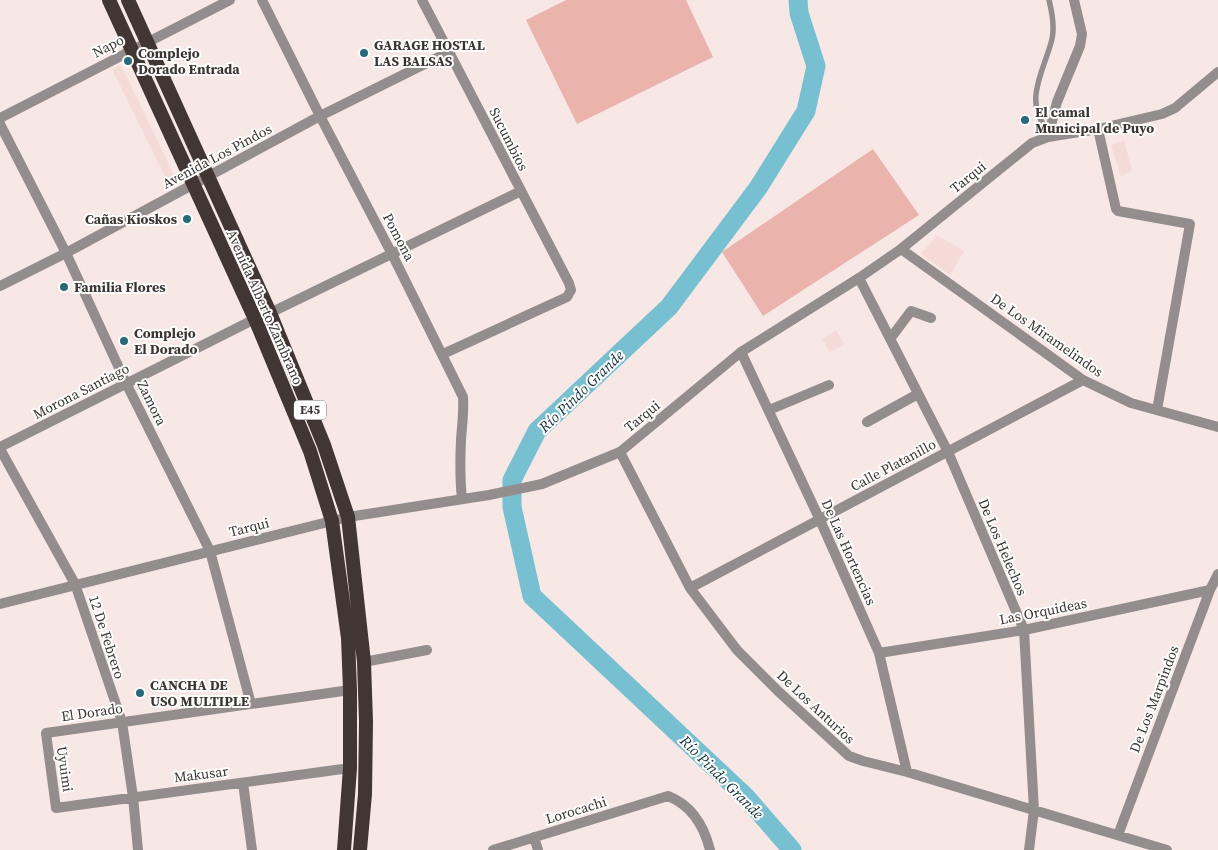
<svg xmlns="http://www.w3.org/2000/svg" width="1218" height="850" font-family="'Source Serif 4',serif">
	<style>
		.built { fill: #f4dbd8 }
		.green { fill: #eab3ac }
		.lines { fill: none; stroke-linecap: round; stroke-linejoin: round }
		.river { stroke: #77c0d2; stroke-width: 19 }
		.service { stroke: #948d8d; stroke-width: 5.5 }
		.minor { stroke: #948d8d; stroke-width: 10 }
		.tertiary { stroke: #948d8d; stroke-width: 10 }
		.trunk { stroke: #413634; stroke-width: 14 }
		.poi-dot { fill: #256b7a; stroke: #fff; stroke-width: 2 }
		.labels { text-anchor: middle; dominant-baseline: central; stroke-width: 4; stroke-linejoin: round; paint-order: stroke }
		.shield { fill: #fff; stroke: #757170; stroke-width: 1 }
		.shield-label { font-size: 12px; font-weight: bold; fill: #3a3433 }
		.poi-label { font-size: 14px; font-weight: bold; fill: #3a3433; stroke: #fff; text-anchor: start }
		.street-label { font-size: 14px; fill: #3a3433; stroke: #fff }
		.water-label { font-size: 15px; font-style: italic; fill: #0c3038; stroke: #fff }
	</style>
	<rect width="100%" height="100%" fill="#f8e8e5"/>
	<path class="built" d="M121,65L174,175L166,179L112,69Z
		M1124,140L1132,170L1121,177L1111,145Z
		M937,235L964,251L950,275L921,254Z
		M836,330L844,344L830,352L822,339Z"/>
	<path class="green" d="M566,0H686L713,57L577,124L526,20Z
		M873,149L919,215L763,316L722,252Z"/>
	<g class="lines">
		<path class="river" d="M792,850L746,797L532,596L512,507V480L537,431L669,307L758,188L806,111L816,66L799,13L798,0"/>
		<path class="service" d="M1049,131C1021,103 1045,69 1052,39C1055,26 1052,12 1049,0"/>
		<path class="minor" d="M262,0L320,116L392,254L463,397C464,412 462,425 461,440C460,460 460,480 462,499
			M422,0L569,283L571,290L567,297L443,354
			M0,118L230,0
			M0,124L66,253L126,383L210,551L251,704
			M1098,129L1116,209L1118,211L1190,224L1157,410
			M1048,137L1057,102L1080,46L1082,34L1074,0
			M901,249L1083,380L1131,403L1218,427
			M859,278L948,452L1024,630L1034,810L1029,850
			M0,286L66,253L320,116L449,52
			M270,313L521,191
			M890,339L911,311L931,318
			M741,352L820,520L879,653L907,772
			M769,410L829,385
			M867,422L918,394
			M0,447L255,319
			M0,449L75,584L122,722L133,797L138,850
			M620,452L690,588L737,650L779,692L849,756L863,761L907,772L1167,850
			M690,588L1083,380
			M879,653L1024,630L1210,590
			M364,662L427,650
			M350,690L46,733L56,808L350,768
			M243,783L252,850
			M1118,835L1210,590L1218,574
			M534,837L538,850
			M493,850L668,796C691,805 704,826 710,850"/>
		<path class="tertiary" d="M0,604L348,517L489,495L542,484L620,452L741,352L859,278L901,249L1032,143L1048,137L1098,129L1162,114L1175,108L1218,72"/>
		<path class="trunk" d="M109,0L255,319L310,451L332,521L348,638L350,690V768L344,850
			M128,0L270,313L324,445L348,517L364,662L366,722L365,794L360,850"/>
	</g>
	<g class="poi-dot">
		<circle cx="364" cy="53" r="5"/>
		<circle cx="128" cy="61" r="5"/>
		<circle cx="1025" cy="120" r="5"/>
		<circle cx="187" cy="219" r="5"/>
		<circle cx="64" cy="287" r="5"/>
		<circle cx="124" cy="341" r="5"/>
		<circle cx="140" cy="693" r="5"/>
	</g>
	<g class="labels">
		<rect class="shield" x="294" y="400.5" width="32" height="19" rx="4"/>
		<g class="shield-label">
			<text x="310" y="410">E45</text>
		</g>
		<g class="poi-label">
			<text x="374" y="45">GARAGE HOSTAL<tspan x="374" dy="16">LAS BALSAS</tspan></text>
			<text x="138" y="53">Complejo<tspan x="138" dy="16">Dorado Entrada</tspan></text>
			<text x="1035" y="112">El camal<tspan x="1035" dy="16">Municipal de Puyo</tspan></text>
			<text x="177" y="219" text-anchor="end">Cañas Kioskos</text>
			<text x="74" y="287">Familia Flores</text>
			<text x="134" y="333">Complejo<tspan x="134" dy="16">El Dorado</tspan></text>
			<text x="150" y="685">CANCHA DE<tspan x="150" dy="16">USO MULTIPLE</tspan></text>
		</g>
		<g class="street-label">
			<text transform="translate(108 46) rotate(-27)">Napo</text>
			<text transform="translate(509 139) rotate(63)">Sucumbios</text>
			<text transform="translate(217 156) rotate(-28)">Avenida Los Pindos</text>
			<text transform="translate(968 177) rotate(-39)">Tarqui</text>
			<text transform="translate(399 237) rotate(62)">Pomona</text>
			<text transform="translate(265 307) rotate(66)">Avenida Alberto Zambrano</text>
			<text transform="translate(1047 335) rotate(35)">De Los Miramelindos</text>
			<text transform="translate(81 391) rotate(-27)">Morona Santiago</text>
			<text transform="translate(152 403) rotate(64)">Zamora</text>
			<text transform="translate(642 416) rotate(-39)">Tarqui</text>
			<text transform="translate(893 465) rotate(-28)">Calle Platanillo</text>
			<text transform="translate(249 527) rotate(-14)">Tarqui</text>
			<text transform="translate(1003 547) rotate(67)">De Los Helechos</text>
			<text transform="translate(849 552) rotate(66)">De Las Hortencias</text>
			<text transform="translate(1043 611) rotate(-11)">Las Orquideas</text>
			<text transform="translate(107 637) rotate(72)">12 De Febrero</text>
			<text transform="translate(1154 699) rotate(-69)">De Los Marpindos</text>
			<text transform="translate(816 707) rotate(43)">De Los Anturios</text>
			<text transform="translate(92 712) rotate(-8)">El Dorado</text>
			<text transform="translate(65 769) rotate(82)">Uyuimi</text>
			<text transform="translate(201 774) rotate(-7)">Makusar</text>
			<text transform="translate(576 810) rotate(-17)">Lorocachi</text>
		</g>
		<g class="water-label">
			<text transform="translate(581 391) rotate(-44)">Río Pindo Grande</text>
			<text transform="translate(722 777) rotate(45)">Río Pindo Grande</text>
		</g>
	</g>
</svg>
